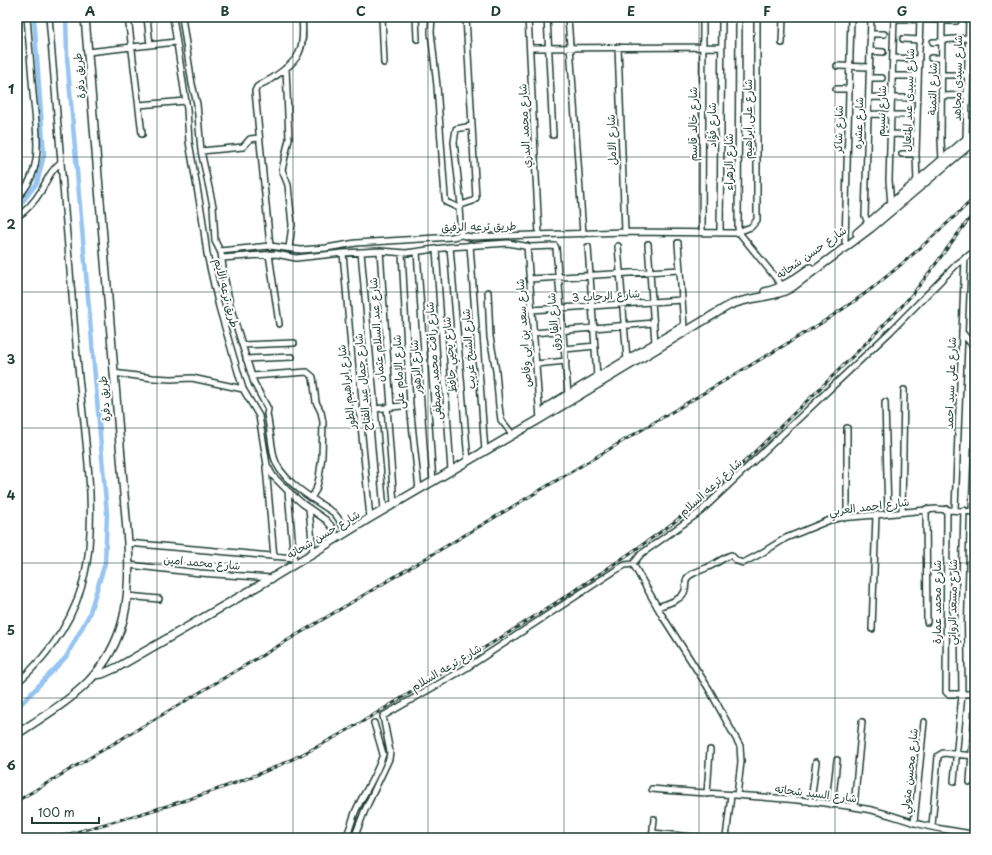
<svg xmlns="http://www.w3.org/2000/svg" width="992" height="855" font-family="'Playpen Sans','Playpen Sans Arabic',sans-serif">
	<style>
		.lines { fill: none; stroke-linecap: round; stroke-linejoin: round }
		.canal { stroke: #97c4f1; stroke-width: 4.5 }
		.street-casing { stroke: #1f3d34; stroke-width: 8 }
		.secondary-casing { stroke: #1f3d34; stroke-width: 10 }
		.street { stroke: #fff; stroke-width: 5 }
		.secondary { stroke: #fff; stroke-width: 7 }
		.rail-casing { stroke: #1f3d34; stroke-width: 3 }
		.rail { stroke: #fff; stroke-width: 1.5; stroke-dasharray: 4.5; stroke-linecap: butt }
		.grid { fill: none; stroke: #1f3d34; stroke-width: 1; stroke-opacity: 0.55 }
		.labels { text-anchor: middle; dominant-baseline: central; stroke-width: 4; stroke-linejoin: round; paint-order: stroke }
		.street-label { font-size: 11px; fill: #1f3d34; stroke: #fff }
		.neatline { fill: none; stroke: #1f3d34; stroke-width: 1.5 }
		.grid-label { font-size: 13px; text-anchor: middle; font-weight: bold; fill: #1f3d34 }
	</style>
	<rect width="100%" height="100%" fill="#fff"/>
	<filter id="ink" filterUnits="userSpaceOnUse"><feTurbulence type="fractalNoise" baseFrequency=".025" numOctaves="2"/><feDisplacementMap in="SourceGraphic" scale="8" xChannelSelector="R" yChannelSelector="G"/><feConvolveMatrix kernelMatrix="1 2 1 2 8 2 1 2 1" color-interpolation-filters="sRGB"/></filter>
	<g filter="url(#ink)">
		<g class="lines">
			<path class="canal" d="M17,209L37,183L44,155L34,17
				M17,706L22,703L66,657L89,615L105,563L107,514L67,57L66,17"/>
			<defs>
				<path id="street" d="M128,17L142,134
					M147,17L150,45
					M173,17L187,109L189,142L202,216L207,254L219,307L243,389L259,416L267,465L273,476L288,491L303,504L326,520L332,527L337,538
					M182,17L192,84L197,104L201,151L213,206L215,241L221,253L224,275L231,309L254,383L268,409L267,414C270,428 271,443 274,457C280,481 315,500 334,513L338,518L346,532
					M382,17L384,63
					M416,17L417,39
					M432,17L431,32L437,86L445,197L446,202L459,208
					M528,17L539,235
					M547,17L553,135
					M568,17L583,234
					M739,17L738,228L741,235L784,288
					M942,17L941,140L942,161
					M894,19L942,20
					M942,21H956
					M871,34H884
					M903,39L920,40
					M942,40L968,38
					M933,42H942
					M782,43L783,17
					M618,47L625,232
					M530,48L721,47
					M870,51L883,52
					M88,52L176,42
					M893,58L919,59
					M931,58H942
					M837,66L870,67
					M286,68L289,139L282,170L288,185L292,225L289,248
					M942,75H967
					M893,76H918
					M869,78H882
					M836,89H849
					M942,96L967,95
					M869,97L917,98
					M139,105L186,101
					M869,114L917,115
					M891,134L916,135
					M966,139L969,17
					M201,151L243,147L250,139L259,138
					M902,154H916
					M917,183L916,154L920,17
					M17,198C27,188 34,174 36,160C39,139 35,115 33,93C31,68 29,42 27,17
					M461,205L454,142L456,129L472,126
					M891,205L889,180L894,17
					M17,217C27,210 35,201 41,191C47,180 51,170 61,162
					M869,225L865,216L871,17
					M702,232L703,17
					M720,232L722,17
					M461,235L459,208L461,205L473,201L476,198L466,17
					M845,242L851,17
					M678,243L684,327
					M648,244L655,343
					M470,245L485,451
					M270,246L255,91L257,87C261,84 266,82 271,79C300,60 305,52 302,17
					M527,246L540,419
					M618,246L627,360
					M450,247L468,461
					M588,247L597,377
					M436,249L451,471
					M220,251L270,246L301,250L326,248L356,243L452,237L461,235L471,237L625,232L735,233L751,227L757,220V17
					M380,251L391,407
					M361,252L384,510
					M417,252L433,482
					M343,253L356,407L360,415L370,518
					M402,253L410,405L419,490
					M269,254L279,324
					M222,258L276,254L296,258L343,253L380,251L406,253L450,247L508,243L530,247L555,246L556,248L568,394
					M529,279L680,270
					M488,292L490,337L496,371L499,406L501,420L513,435
					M531,310L682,300
					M962,332L975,349
					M533,333L654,323
					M242,345L294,343
					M565,349L595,346
					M246,359L292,357
					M536,364L566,361
					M113,373L153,378L171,379L192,378L243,389
					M252,376L307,372L313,377L316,402L321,412L323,422L322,456L319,478L316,490L311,498
					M885,402L888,514
					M387,407L394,504
					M375,409L410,405
					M847,428V517
					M266,467L274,557
					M288,491L294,562
					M309,508L313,553
					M926,509L927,622
					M947,509L946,692L948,694H975
					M955,509L965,257
					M972,511L975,438
					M902,512L904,390
					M128,543L294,558
					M633,564L663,617L709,689L740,746L741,762L737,795
					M129,565L200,573L272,578
					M128,596L159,599
					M657,607C666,604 683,600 685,590C686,586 685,582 687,578C692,572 700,571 706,568C715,565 722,558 731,555L737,561L743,563L760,554L786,538L830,520L839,518L876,515L936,509L975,512
					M946,621L961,622
					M872,629L876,515
					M17,683C50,654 76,617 85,573C91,547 91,521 90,494C88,448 81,402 77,356C67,243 58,130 49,17
					M954,781L962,694L961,622L964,510
					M970,782L975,708
					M652,789C723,795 795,797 866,809C884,812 901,819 919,824C936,829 957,831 975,835
					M707,794L710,750
					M811,802L816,762
					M832,805L837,760
					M854,807L862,722
					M914,823L924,722
					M932,826L938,756L943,753L975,756
					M653,833L701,838
					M345,838C351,829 352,818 357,808C365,791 378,773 383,754L374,723
					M354,838L365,810L389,759L390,752L383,716L468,667L616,570L625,565L633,564L641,554L700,512L891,331L957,264L975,251
					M652,838L654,819
					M726,838L731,795"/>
				<path id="secondary" d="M857,233L975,132
					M765,292C783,288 796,278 810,268
					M541,417L548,407L552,404L681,328
					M94,675L102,674L118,667L272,578L370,518L540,419L728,306C748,296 772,299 791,288L871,228L975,140
					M17,734C41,718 68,702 88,682C127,642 131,595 128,543L85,17"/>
			</defs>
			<use href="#street" class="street-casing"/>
			<use href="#secondary" class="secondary-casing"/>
			<use href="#street" class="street"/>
			<use href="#secondary" class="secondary"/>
			<defs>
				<path id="rail" d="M17,801L815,327C834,315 853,303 871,289C908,260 942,229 975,197
					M55,838C123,819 191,801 256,775C320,750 378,712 436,677C496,641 556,604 614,564C642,545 671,526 697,504C729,478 759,448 788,419C827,382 865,345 902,306C929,277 949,243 975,212"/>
			</defs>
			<use href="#rail" class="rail-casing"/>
			<use href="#rail" class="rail"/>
		</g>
	</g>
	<path class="grid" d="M157,17V838M293,17V838M428,17V838M564,17V838M699,17V838M835,17V838M17,157H975M17,292H975M17,428H975M17,563H975M17,698H975"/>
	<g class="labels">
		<g class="street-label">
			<text transform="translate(79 76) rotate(-95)">طريق دفرة</text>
			<text transform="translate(957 78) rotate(-89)">شارع سيدى مجاهد</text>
			<text transform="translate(932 89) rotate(-89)">شارع التمنة</text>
			<text transform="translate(908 100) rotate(-88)">شارع سيدى عبد المتعال</text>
			<text transform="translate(881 111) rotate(-88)">شارع نسيم</text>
			<text transform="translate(747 119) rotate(-90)">شارع على ابراهيم</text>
			<text transform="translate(858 123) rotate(-88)">شارع عشره</text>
			<text transform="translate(692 124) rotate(-90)">شارع خالد قاسم</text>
			<text transform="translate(711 125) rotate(-90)">شارع فؤاد</text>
			<text transform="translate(524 126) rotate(-93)">شارع محمد البدري</text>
			<text transform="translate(838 129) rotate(-89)">شارع شاكر</text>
			<text transform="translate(611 140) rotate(-92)">شارع الامل</text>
			<text transform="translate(728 162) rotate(-90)">شارع الزهراء</text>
			<text transform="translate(479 226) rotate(-1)">طريق ترعه الرفيق</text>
			<text transform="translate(811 252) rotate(-35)">شارع حسن شحاته</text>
			<text transform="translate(227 293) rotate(76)">طريق ترعه الآيم</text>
			<text transform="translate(606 295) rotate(-4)">شارع الرحاب 3</text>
			<text transform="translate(553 322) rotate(-95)">شارع الفاروق</text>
			<text transform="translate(376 330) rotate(-94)">شارع عبد السلام عثمان</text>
			<text transform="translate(523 333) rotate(-94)">شارع سعد بن ابى وقاص</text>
			<text transform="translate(468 349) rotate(-94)">شارع الشيخ غريب</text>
			<text transform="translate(449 355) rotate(-95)">شارع يحيي حافظ</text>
			<text transform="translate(433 361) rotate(-94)">شارع رأفت محمد مصطفى</text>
			<text transform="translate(415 367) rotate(-94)">شارع الزهور</text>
			<text transform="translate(398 372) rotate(-93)">شارع الإمام على</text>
			<text transform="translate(362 382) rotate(-95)">شارع جمال عبد الفتاح</text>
			<text transform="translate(950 383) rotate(-88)">شارع على سيد احمد</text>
			<text transform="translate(346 387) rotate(-97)">شارع ابراهيم الطور</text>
			<text transform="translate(104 399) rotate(-95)">طريق دفرة</text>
			<text transform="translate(710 487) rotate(-42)">شارع ترعه السلام</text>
			<text transform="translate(869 506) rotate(-7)">شارع احمد العربي</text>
			<text transform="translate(323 534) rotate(-31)">شارع حسن شحاته</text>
			<text transform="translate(202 562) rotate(5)">شارع محمد امين</text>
			<text transform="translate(936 602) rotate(-90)">شارع محمد عمارة</text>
			<text transform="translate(952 602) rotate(-89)">شارع مسعد الرواني</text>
			<text transform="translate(446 667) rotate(-31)">شارع ترعه السلام</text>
			<text transform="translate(909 771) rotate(-84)">شارع محسن متولي</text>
			<text transform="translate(816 793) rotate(7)">شارع السيد شحاته</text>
		</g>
	</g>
	<rect width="992" height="855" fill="none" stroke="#fff" stroke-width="44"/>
	<path d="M32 817v6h67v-6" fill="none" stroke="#1f3d34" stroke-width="2"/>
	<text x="38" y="817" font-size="12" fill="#1f3d34" stroke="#ffffff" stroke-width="3" paint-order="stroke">100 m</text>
	<rect x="22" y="22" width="948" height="811" class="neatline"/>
	<g class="grid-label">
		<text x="90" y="16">A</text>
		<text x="225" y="16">B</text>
		<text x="361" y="16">C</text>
		<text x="496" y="16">D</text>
		<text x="631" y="16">E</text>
		<text x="767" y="16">F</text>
		<text x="902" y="16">G</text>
		<text x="11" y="94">1</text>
		<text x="11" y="229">2</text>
		<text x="11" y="364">3</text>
		<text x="11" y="500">4</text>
		<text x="11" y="635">5</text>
		<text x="11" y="770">6</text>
	</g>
</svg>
